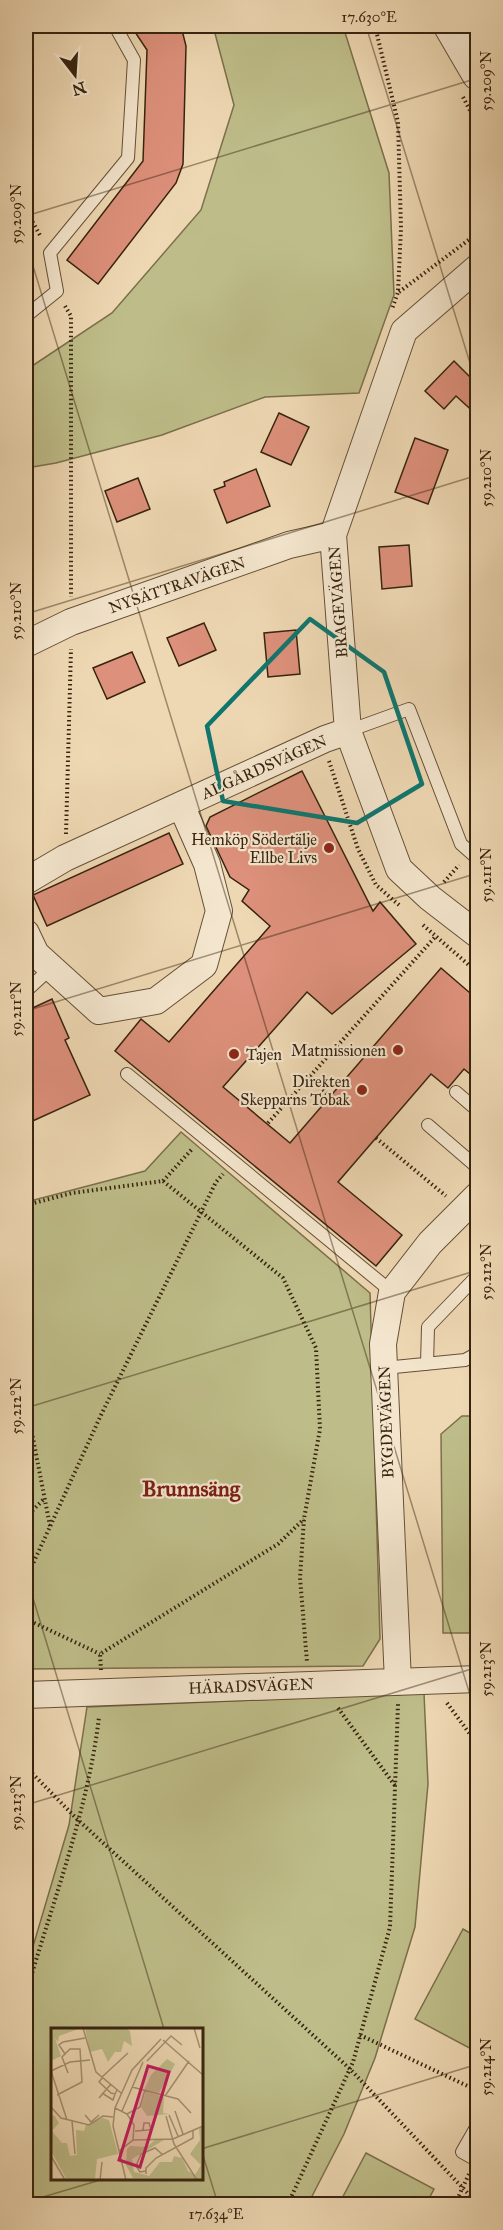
<svg xmlns="http://www.w3.org/2000/svg" width="503" height="2230" font-family="'IM FELL Great Primer',serif">
	<style>
		.green { fill: #bebd89; stroke: #7a704c; stroke-width: 1.5; fill-rule: evenodd }
		.building { fill: #dd907b; stroke: #37230e; stroke-width: 1.5 }
		.lines { fill: none; stroke-linecap: round; stroke-linejoin: round }
		.service-casing { stroke: #655037; stroke-width: 14 }
		.minor-casing { stroke: #655037; stroke-width: 28 }
		.tertiary-casing { stroke: #655037; stroke-width: 34 }
		.path { stroke: #37230e; stroke-width: 4; stroke-dasharray: 1.5 3; stroke-linecap: butt }
		.service { stroke: #f4e6ce; stroke-width: 12 }
		.minor { stroke: #f4e6ce; stroke-width: 26 }
		.tertiary { stroke: #f4e6ce; stroke-width: 32 }
		.marked { fill: none; stroke: #0f766e; stroke-width: 4.5; stroke-linejoin: round }
		.ticks { fill: none; stroke: #37230e; stroke-width: 1.5; stroke-opacity: 0.45 }
		.poi-dot { fill: #8f2418; stroke: #f4e6ce; stroke-width: 2 }
		.labels { text-anchor: middle; dominant-baseline: central; stroke-width: 4.5; stroke-linejoin: round; paint-order: stroke }
		.street-label { font-size: 16px; fill: #37230e; stroke: #f4e6ce }
		.poi-label { font-size: 16px; fill: #37230e; stroke: #f4e6ce; text-anchor: end }
		.district-label { font-size: 22px; font-weight: bold; fill: #7a1f14; stroke: #f4e6ce }
		.inset-road { fill: none; stroke: #a59071; stroke-width: 1.5 }
		.view { fill: #c2185b; fill-opacity: 0.15; stroke: #c2185b; stroke-width: 3 }
		.inset-edge { fill: none; stroke: #37230e; stroke-width: 3 }
		.neatline { fill: none; stroke: #37230e; stroke-width: 2 }
		.ticks-label { font-size: 15px; text-anchor: middle; fill: #37230e }
	</style>
	<rect width="100%" height="100%" fill="#eed8b3"/>
	<filter id="stains"><feTurbulence type="fractalNoise" baseFrequency=".00333" numOctaves="4"/><feColorMatrix values="0 0 0 0 .2 0 0 0 0 .09 0 0 0 0 .02 0 0 0 .5 -.17"/></filter>
	<radialGradient id="worn" r=".72"><stop offset=".6" stop-color="#630" stop-opacity="0"/><stop offset="1" stop-color="#630" stop-opacity=".3"/></radialGradient>
	<path class="green" d="M213,26H343L389,173L394,295L359,393L265,397L162,435L56,463L26,468V370L112,313L201,210L234,105Z
		M181,1132L370,1293L380,1639L363,1666L26,1669V1202L145,1171Z
		M462,1416H477V1633H443L441,1434Z
		M424,1693L428,1784L415,1927L375,2058L344,2134L308,2204H26V1970L69,1825L87,1707ZM52,2029H201V2178H52Z
		M463,1929L477,1937V2052L415,2019Z
		M366,2153L434,2189L426,2204H339Z"/>
	<path class="building" d="M131,26H181L186,46L183,164L176,183L98,284L67,260L143,161L147,50Z
		M454,361L477,384V415L456,396L444,409L425,391Z
		M279,413L309,427L291,465L261,452Z
		M415,438L448,450L428,504L395,492Z
		M256,469L270,506L227,523L214,490L225,486L224,482Z
		M138,478L150,509L117,522L105,491Z
		M409,545L412,586L382,589L379,547Z
		M204,623L216,650L179,666L167,638Z
		M296,630L300,674L268,677L264,633Z
		M132,652L145,682L107,699L93,668Z
		M302,771L373,911L380,902L416,944L332,1014L307,992L223,1087L290,1143L441,968L477,999V1080L464,1069L448,1088L431,1074L338,1182L402,1235L376,1266L115,1051L141,1019L169,1042L270,926L242,901L249,890L230,877L206,826L210,817Z
		M169,833L183,864L47,926L33,895Z
		M52,999L69,1038L65,1040L90,1095L26,1124V1011Z"/>
	<g class="lines">
		<defs>
			<path id="service" d="M26,316L57,291L50,253L128,158L134,60L115,26
				M348,731L409,709L461,844L478,859
				M26,991L51,968
				M127,1074L392,1292
				M456,1092L478,1111
				M428,1125L478,1168
				M427,1364L428,1327L478,1275
				M384,1368L465,1360L478,1353
				M478,2124L462,2152L478,2161"/>
			<path id="minor" d="M478,267L404,331L333,535L348,731L399,869L430,898L478,935
				M26,644L71,622L289,545L333,535
				M26,881L65,858L325,739L348,731
				M26,933L36,954L99,1011L156,1001L204,965L219,911L207,864L181,805
				M398,1682L383,1344L392,1292L430,1243L478,1195
				M26,1695L478,1679"/>
			<path id="tertiary" d="M450,26L478,74"/>
		</defs>
		<use href="#service" class="service-casing"/>
		<use href="#minor" class="minor-casing"/>
		<use href="#tertiary" class="tertiary-casing"/>
		<path class="path" d="M375,26L398,122L401,228L398,292L392,309
			M463,97L478,126
			M26,210L41,237
			M399,292L478,233
			M65,306L71,316V597
			M329,761L358,849L376,885L399,905
			M66,834L71,649
			M444,882L459,865
			M423,925L478,973
			M309,1078L330,1097
			M268,1123L436,936
			M376,1138L446,1196
			M163,1181L193,1148
			M26,1205L72,1193L163,1181L283,1278L316,1348L320,1429L304,1519L300,1578L307,1662
			M30,1423L50,1526
			M26,1517L44,1499
			M26,1579L101,1415L216,1182L223,1174
			M26,1619L100,1654
			M101,1670L100,1654L278,1544L304,1519
			M447,1703L478,1745
			M338,1708L396,1787
			M26,1767L77,1819L350,2069L478,2204
			M26,1994C52,1903 88,1811 99,1717
			M360,2035L478,2091
			M288,2204L353,2062L390,1927L398,1704
			M455,2204L469,2174"/>
		<use href="#service" class="service"/>
		<use href="#minor" class="minor"/>
		<use href="#tertiary" class="tertiary"/>
	</g>
	<path class="marked" d="M310,619L384,672L422,784L357,823L223,801L207,726Z"/>
	<path class="ticks" d="M366,26L478,389M26,216L478,78M26,243L478,1721M26,614L478,475M26,1011L478,873M26,1408L478,1270M26,1575L164,2029M26,1805L478,1667M201,2149L218,2204M201,2149L478,2064M26,2202L107,2178"/>
	<g class="poi-dot">
		<circle cx="329" cy="848" r="6"/>
		<circle cx="398" cy="1050" r="6"/>
		<circle cx="234" cy="1054" r="6"/>
		<circle cx="362" cy="1090" r="6"/>
	</g>
	<g class="labels">
		<g class="street-label">
			<text transform="translate(177 585) rotate(-19)">NYSÄTTRAVÄGEN</text>
			<text transform="translate(338 602) rotate(-94)">BRAGEVÄGEN</text>
			<text transform="translate(264 767) rotate(-24)">ALGÅRDSVÄGEN</text>
			<text transform="translate(386 1422) rotate(-92)">BYGDEVÄGEN</text>
			<text transform="translate(251 1686) rotate(-2)">HÄRADSVÄGEN</text>
		</g>
		<g class="poi-label">
			<text x="317" y="839">Hemköp Södertälje<tspan x="317" dy="18">Ellbe Livs</tspan></text>
			<text x="386" y="1050">Matmissionen</text>
			<text x="246" y="1054" text-anchor="start">Tajen</text>
			<text x="350" y="1081">Direkten<tspan x="350" dy="18">Skepparns Tobak</tspan></text>
		</g>
		<g class="district-label">
			<text x="191" y="1488">Brunnsäng</text>
		</g>
	</g>
	<g transform="translate(51 2028)">
		<rect width="152" height="152" fill="#eed8b3"/>
		<path d="M0,0H30L8,8L7,14L4,10L10,28L0,33ZM34,0H75L79,3L81,18L73,13L70,24H64L57,34L51,21L39,24ZM116,31L124,36L115,53L117,58L114,54L108,65L93,62L100,47ZM95,63L113,69L112,85L118,86L96,88L90,79ZM3,87L8,95L1,103L11,115H16L19,128L26,127L25,102L33,103L35,97L52,90L58,92L67,126L46,131L44,151L16,152L0,123V89ZM151,99V151L82,150L75,137L76,121L79,118L96,119L105,111L113,112L81,131L83,144L98,148L109,134H121L123,128L131,130L137,143L144,147L150,137L139,126L149,112L148,101Z" fill="#bebd89"/>
		<path class="inset-road" d="M32,0L45,44L70,65M143,0L149,20M112,12L152,47M14,26L8,17L12,14L34,10M96,33L120,8L131,17M51,49L77,25M52,49L48,54L60,65L64,66L66,62M81,59L127,71L140,85M51,65L62,72L64,66M6,67L31,54L29,21H19L11,29L17,45M114,68L138,33M48,70L60,56M0,79L10,90L38,97L52,88L62,89M64,80L76,86L83,97L82,112L68,123M71,83L92,34M124,83L132,106M76,86L89,79L94,62M34,87L40,94L48,87M118,87L127,108M115,88L123,116L146,152M16,92L0,43L19,34L39,32M21,93L24,126M84,103H85L97,102L100,101L98,95H93L92,102M82,112L122,111L152,98M0,128L14,152M95,143L89,144L85,138L90,126L104,120L112,127M95,146V140L105,130L142,110V102M49,152L51,134M75,152L62,98L64,80L81,42L110,11"/>
		<path class="view" d="M97,38L118,44L89,139L68,132Z"/>
		<rect width="152" height="152" class="inset-edge"/>
	</g>
	<rect width="503" height="2230" fill="none" stroke="#eed8b3" stroke-width="66"/>
	<g transform="translate(75 75) rotate(163)" stroke="#f4e6ce" stroke-width="4.5" paint-order="stroke">
	<path d="M0-4.5L10 22L0 15L-10 22Z" fill="#37230e"/>
	<text y="-9" font-size="16" font-weight="bold" text-anchor="middle" fill="#37230e">N</text>
	</g>
	<rect x="33" y="33" width="437" height="2164" class="neatline"/>
	<g class="ticks-label">
		<text x="369" y="22">17.630°E</text>
		<text transform="translate(486 81) rotate(-90)" y="5">59.209°N</text>
		<text transform="translate(16 214) rotate(-90)" y="5">59.209°N</text>
		<text transform="translate(486 478) rotate(-90)" y="5">59.210°N</text>
		<text transform="translate(16 611) rotate(-90)" y="5">59.210°N</text>
		<text transform="translate(486 875) rotate(-90)" y="5">59.211°N</text>
		<text transform="translate(16 1009) rotate(-90)" y="5">59.211°N</text>
		<text transform="translate(486 1272) rotate(-90)" y="5">59.212°N</text>
		<text transform="translate(16 1406) rotate(-90)" y="5">59.212°N</text>
		<text transform="translate(486 1669) rotate(-90)" y="5">59.213°N</text>
		<text transform="translate(16 1803) rotate(-90)" y="5">59.213°N</text>
		<text transform="translate(486 2067) rotate(-90)" y="5">59.214°N</text>
		<text x="216" y="2219">17.634°E</text>
	</g>
	<rect width="100%" height="100%" filter="url(#stains)"/>
	<rect width="100%" height="100%" fill="url(#worn)"/>
</svg>
